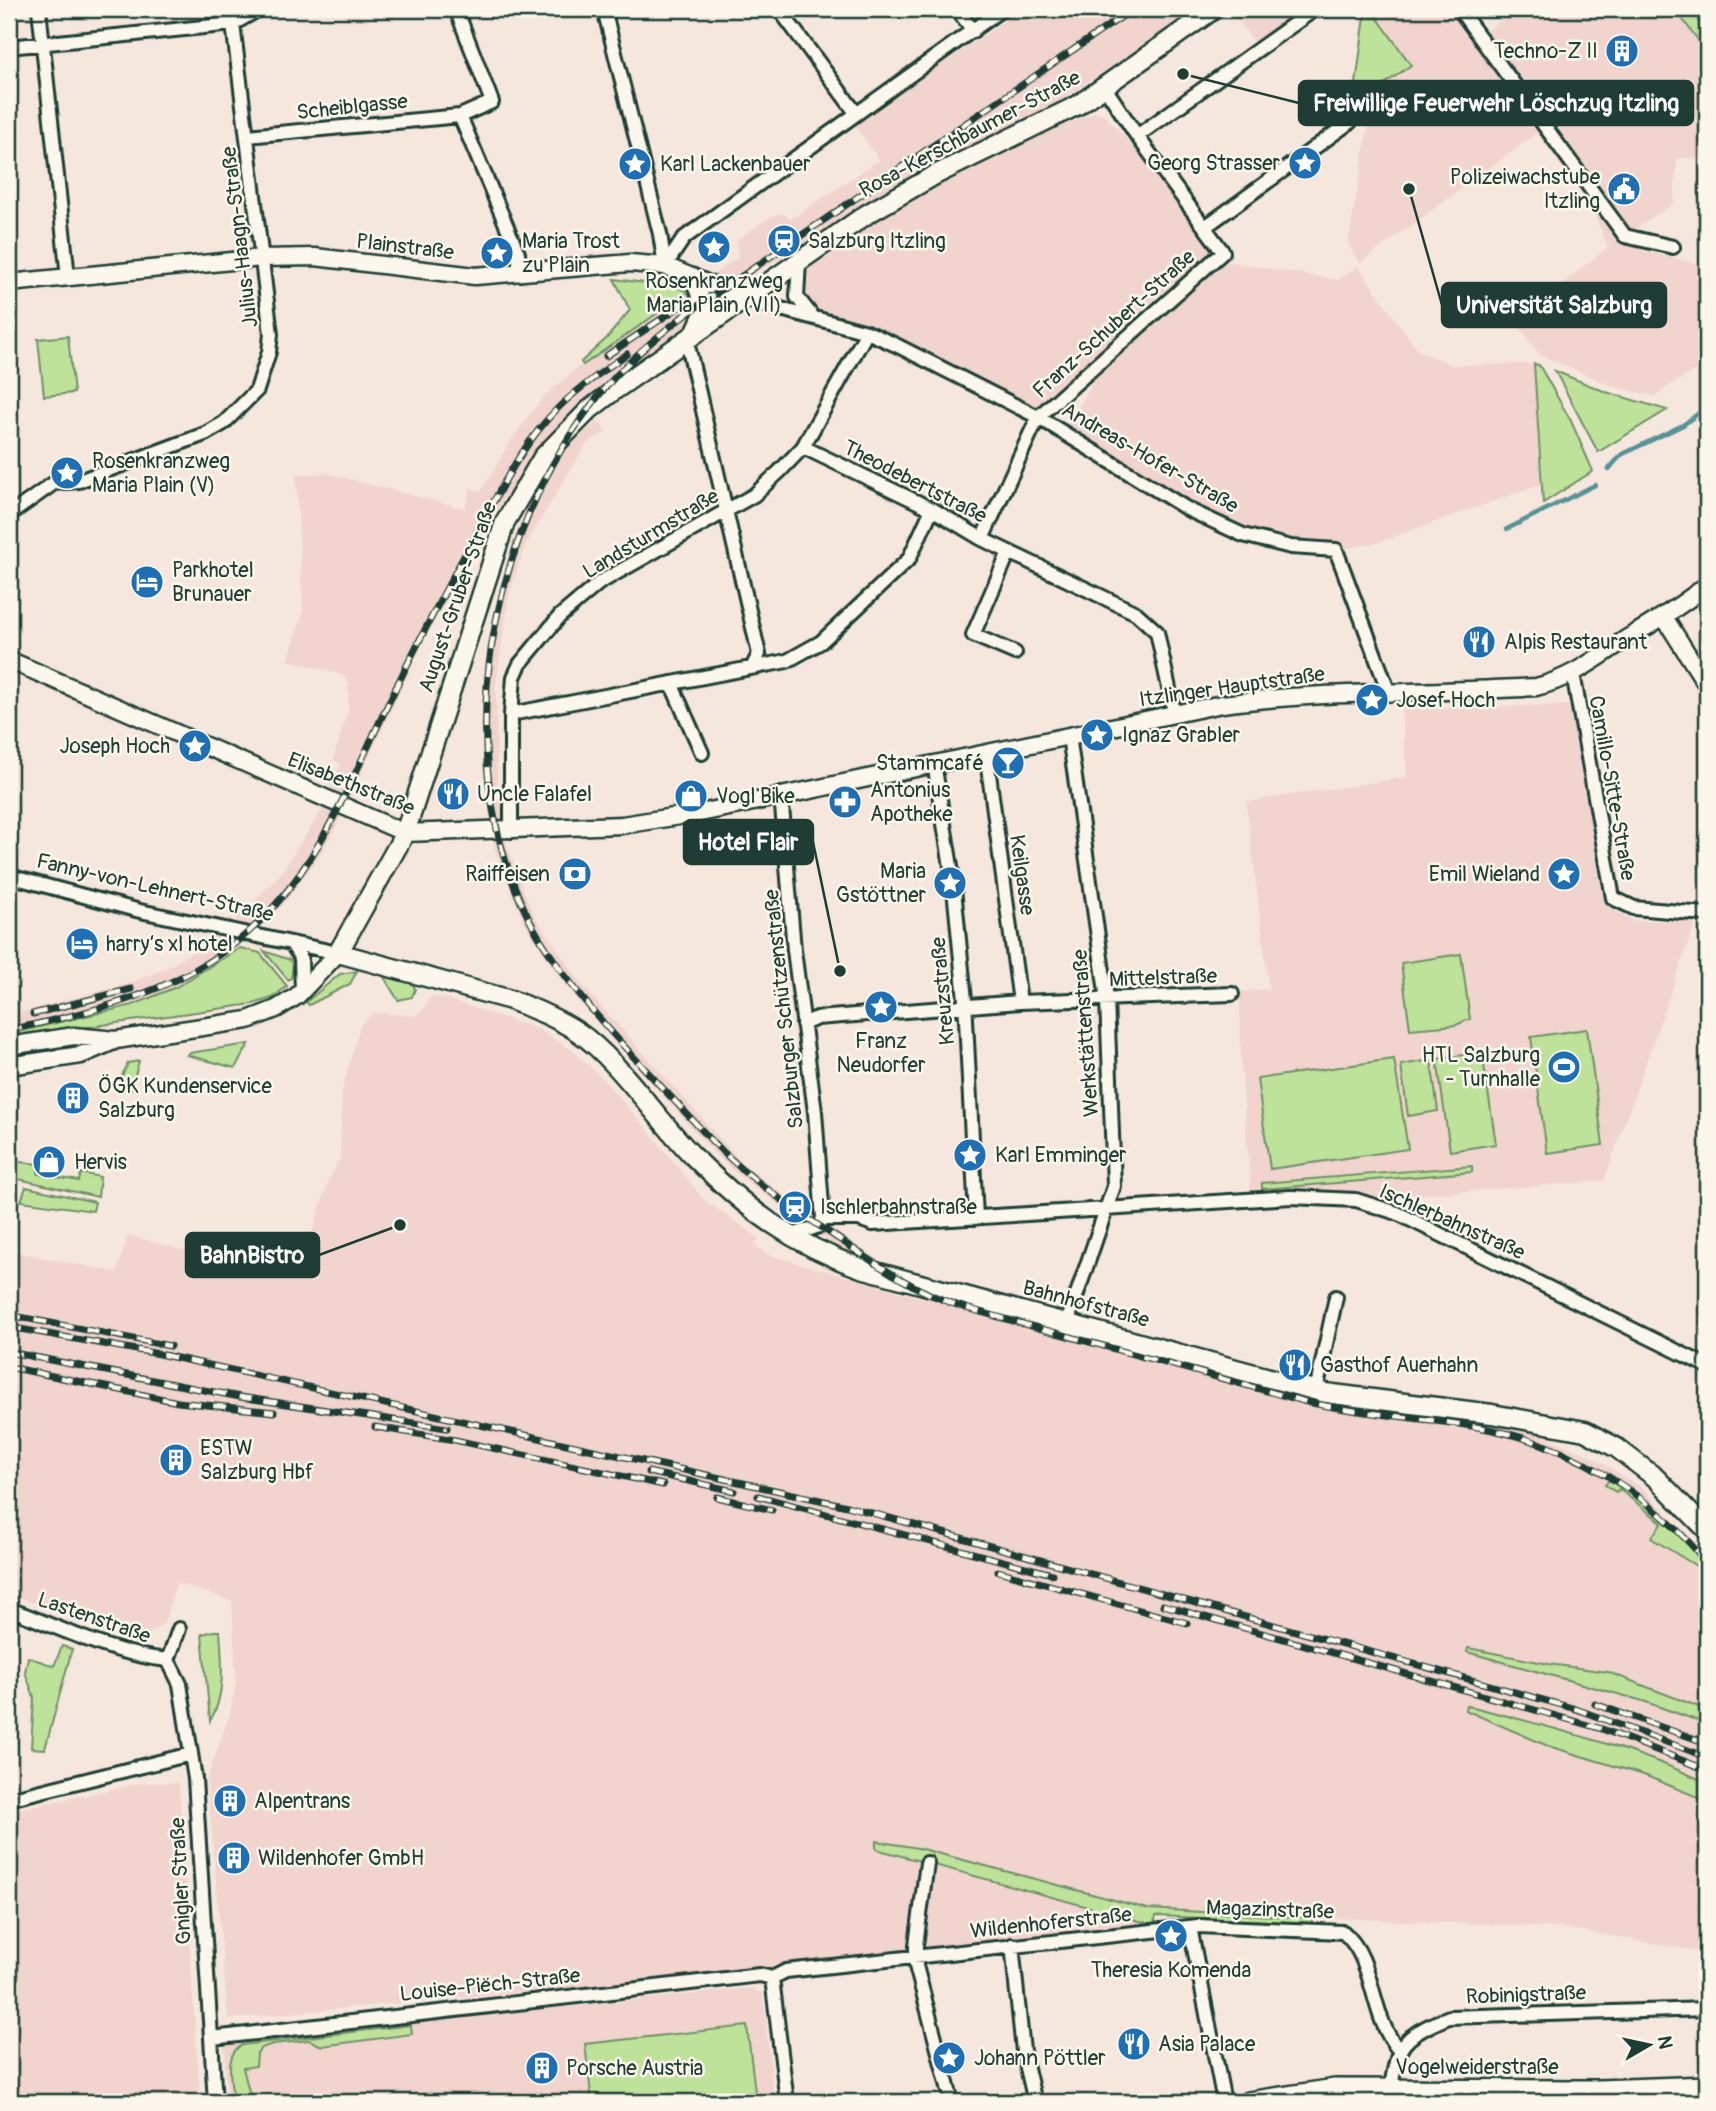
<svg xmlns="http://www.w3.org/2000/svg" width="1716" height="2111" font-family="Pangolin,sans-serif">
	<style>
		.built { fill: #f0d4cd }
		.green { fill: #bfe29b; stroke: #6f9068; stroke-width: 2 }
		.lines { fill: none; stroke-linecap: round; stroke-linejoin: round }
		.stream { stroke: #569296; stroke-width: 4.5 }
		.minor-casing { stroke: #1f3d34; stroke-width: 18 }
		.tertiary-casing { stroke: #1f3d34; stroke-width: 21 }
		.secondary-casing { stroke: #1f3d34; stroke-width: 23 }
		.primary-casing { stroke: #1f3d34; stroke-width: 24 }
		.minor { stroke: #fbf7ec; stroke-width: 12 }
		.tertiary { stroke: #fbf7ec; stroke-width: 16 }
		.secondary { stroke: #fbf7ec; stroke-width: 18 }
		.primary { stroke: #fbf7ec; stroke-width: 19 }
		.rail-casing { stroke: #1f3d34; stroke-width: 7 }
		.rail { stroke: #fbf7ec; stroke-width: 4.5; stroke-dasharray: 13; stroke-linecap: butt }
		.labels { text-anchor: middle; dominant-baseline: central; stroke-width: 5; stroke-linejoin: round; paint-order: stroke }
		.poi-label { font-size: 21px; fill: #1f3d34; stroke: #fbf7ec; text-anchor: start }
		.street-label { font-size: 21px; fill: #1f3d34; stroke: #fbf7ec }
		.leader { fill: none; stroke: #1f3d34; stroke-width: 2.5 }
		.callout-dot { fill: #1f3d34; stroke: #fbf7ec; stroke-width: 2.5 }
		.callout { fill: #1f3d34; stroke: #1f3d34; stroke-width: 2.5 }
		.callout-label { font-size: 23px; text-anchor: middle; font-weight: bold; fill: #fff }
	</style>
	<rect width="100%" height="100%" fill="#f6e7de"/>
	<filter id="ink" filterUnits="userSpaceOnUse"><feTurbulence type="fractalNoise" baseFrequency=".0143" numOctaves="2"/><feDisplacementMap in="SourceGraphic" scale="14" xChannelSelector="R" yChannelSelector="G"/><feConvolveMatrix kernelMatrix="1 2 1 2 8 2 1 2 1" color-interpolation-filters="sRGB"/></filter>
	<g filter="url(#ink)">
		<path class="built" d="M1021,9H1198L1049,108L895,183L790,253L751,274L726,300L621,374L610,389L577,438L598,421L606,432L586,444L560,487L525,546L509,595L496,683L497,779L507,845L522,887L534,915L582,985L740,1161L807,1213L899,1273L1321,1399L1485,1422L1537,1433L1593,1457L1642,1488L1707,1554V1953L1566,1928L1149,1910L1154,1925L881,1959L228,2019L207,1779L230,1713L236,1683L232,1601L176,1583L164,1624L138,1641L9,1594V1251L117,1272L128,1235L297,1281L328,1182L340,1158L342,1092L360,1025L374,1012L413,1016L422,1011L431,996L444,998L538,1029L572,1050L600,1076L648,1130L704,1200L759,1238L754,1244L766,1254L925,1299L838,1248L741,1177L716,1155L577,999L547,960L523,920L495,850L484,762L483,701L487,647L511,545L543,470L579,406L531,456L490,521L427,634L334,831L316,861L282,905L239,947L195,976L155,997L84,1018L9,1034V1015L128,984L168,967L204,945L234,922L279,876L322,810L341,763L333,760L348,710L349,685L346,678L339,674L288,660L303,613L296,475L326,473L465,509L471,488L481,492L511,440L544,396L579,367L738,257L736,241L768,218L782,213L791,219L879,160L855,125Z
			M1242,9H1327L1262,53L1234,15Z
			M1364,9H1448L1470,41L1519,9H1707V158H1677L1674,203L1634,230L1643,251L1707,266V362L1654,396L1615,387L1540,355L1515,321L1608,247L1590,204L1537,133L1360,263L1348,245L1370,117L1355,126L1353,102Z
			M1094,112L1103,114L1141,154L1213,251L1125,324L1038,417L945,369L812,317L797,282L818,256L843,238L934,184Z
			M1225,261L1338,280L1358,266L1418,351L1452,365L1534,364L1540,485L1379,542L1336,550L1243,535L1064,432L1107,359Z
			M1570,705L1602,895L1611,908L1634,921H1696L1604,1181L1375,1198L1335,1189L1251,1192L1241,1065L1240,992L1269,989L1246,802L1407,777L1401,708Z
			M143,1783H179L200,2102H9V1811Z
			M752,1988L763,1994L774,2102H227L224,2042Z"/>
		<path class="green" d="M1366,9H1371L1411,65L1379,88L1384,95L1362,111L1354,99Z
			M1675,9H1703L1695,12L1704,39L1698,40Z
			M614,279L677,287L688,292L583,365L581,362L607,338L630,310Z
			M68,336L74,393L44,396L38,339Z
			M1534,364L1539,365L1571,421L1593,471L1543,503Z
			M1555,371L1606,392L1667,410L1598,452Z
			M240,948L260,953L287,986L272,998L253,1004L9,1038V1034L133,1005L176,987Z
			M264,951L290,960L293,966L291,978L288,980Z
			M1461,954L1470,1019L1456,1025L1410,1029L1401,963Z
			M357,971L350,984L309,1005L306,1002L340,974Z
			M384,977L412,982L415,989L412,997L398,1000Z
			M1587,1029L1603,1145L1547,1153L1531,1037Z
			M249,1044L235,1068L187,1055L189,1053Z
			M1482,1052L1496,1144L1450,1151L1437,1059Z
			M1394,1059L1408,1149L1270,1169L1257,1079Z
			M1431,1060L1438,1111L1408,1116L1401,1065Z
			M139,1061L131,1089L126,1088L120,1080L128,1063Z
			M9,1161L38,1164V1174L79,1181L81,1173L100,1177L98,1197L9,1177Z
			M1472,1166V1172L1262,1189V1183Z
			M26,1187L95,1202L93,1211L21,1201Z
			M1609,1480C1643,1499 1684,1532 1704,1566L1698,1567L1651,1538L1662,1523L1619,1489L1616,1492L1605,1485Z
			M214,1631H220C222,1660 226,1696 210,1721L202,1634Z
			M62,1646L72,1649L45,1749L31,1748L34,1697L25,1672L28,1657L54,1666Z
			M1468,1648L1549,1664L1608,1672L1707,1710V1724L1643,1701L1467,1652Z
			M1466,1705C1547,1727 1631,1746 1707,1783V1801L1644,1775L1548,1746L1465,1710Z
			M876,1841L918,1848L1148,1909L1312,1918V1923L1156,1916L1154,1925L876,1849Z
			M411,2025L412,2034L322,2046L309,2040L273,2044L261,2048L257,2053L256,2066L243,2068L251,2099L233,2101C232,2082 223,2054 242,2045Z
			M747,2026L755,2092L668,2102H592L585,2044Z"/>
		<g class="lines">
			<path class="stream" d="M1609,469L1621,455L1683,425L1707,407
				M1507,529L1595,485"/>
			<defs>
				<path id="minor" d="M39,9L68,277
					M456,9L492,102L460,116L518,253L520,274
					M604,9L660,234L665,266
					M779,9L856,113
					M957,9L973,31
					M1459,9L1625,236L1673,247
					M9,47L233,24
					M247,136L460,116
					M1137,136L1315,9
					M1205,227L1350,122
					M799,261L797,297L812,316
					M665,266L684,238L1002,9
					M747,300L867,332L896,345L1038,417L1189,510L1243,535L1291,547L1336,550L1388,690
					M687,341L759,654L753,666
					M803,447L932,509L982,539L1136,613L1157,632L1174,712
					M9,515L54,483L79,481L205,434L224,423L257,390L269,352L271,334L233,24L259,9
					M982,539L1038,417L1223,252L1137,136L1104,86
					M1009,552L973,635L1015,653
					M1573,673L1613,898L1634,908L1705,914
					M671,683L702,753
					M511,714L787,661L821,642L909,559L932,509
					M986,752L1020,1002
					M934,763L953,879L965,1000L976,1218
					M781,794L794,950L815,1112L823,1219
					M511,831V714L514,677L520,664L560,616L599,583L754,495L779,472L803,447L867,332
					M9,876L140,911L338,953
					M291,943L301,958L302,992
					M803,1024L817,1018L1020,1002L1232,994
					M790,1236L819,1226L823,1219H859L873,1224L1291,1197L1356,1200L1397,1213L1707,1366
					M1067,1323L1114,1186L1107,999L1069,736
					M1316,1391L1336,1297
					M9,1609C59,1627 114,1655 168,1660
					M168,1660L180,1684L195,1779L215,2102
					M168,1660L179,1629
					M9,1799L191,1754
					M927,1863L916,1945V1966L952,2102
					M1190,1927L1224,2102
					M1012,1945L1023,2051L1035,2102
					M772,1978L786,1971L1198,1926L1343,1932C1376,1959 1369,2015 1398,2049
					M772,1978L787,2102
					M212,2038L760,1975L772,1978
					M1388,2102C1399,2048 1393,2040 1449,2017L1707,2009"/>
				<path id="tertiary" d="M693,277L705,309L693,335
					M9,283L262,258L315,257L475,276L630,263L665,266L747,300
					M1664,617L1707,685
					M9,660L405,833L622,825L705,812L1222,704C1327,690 1431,694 1536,687C1570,679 1597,658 1626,639C1655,622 1681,606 1707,585
					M9,1046L74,1036L116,1040L248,1020L276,1009L297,996L338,953
					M9,1066L81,1055L114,1041"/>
				<path id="secondary" d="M1214,9L1078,105L935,175L867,214L616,389L589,410L543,457L505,522L405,833L338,953L511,1000C534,1009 557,1018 578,1032C618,1059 659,1122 694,1157C745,1208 792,1244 861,1268L1325,1393L1492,1414L1585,1431L1617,1448L1656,1478L1707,1530"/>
				<path id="primary" d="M1248,2102L1335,2089L1598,2090L1707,2086"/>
			</defs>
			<use href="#minor" class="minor-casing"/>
			<use href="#tertiary" class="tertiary-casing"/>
			<use href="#secondary" class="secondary-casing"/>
			<use href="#primary" class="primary-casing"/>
			<use href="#minor" class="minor"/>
			<use href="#tertiary" class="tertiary"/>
			<use href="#secondary" class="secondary"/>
			<use href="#primary" class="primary"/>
			<defs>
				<path id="rail" d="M689,312C657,336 626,362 600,394C488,532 447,754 528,917C567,994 653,1076 712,1141C747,1177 788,1205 830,1233C873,1262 916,1293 966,1308L1303,1401C1363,1415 1423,1417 1483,1428C1572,1445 1650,1493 1707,1563
					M682,317L1133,9
					M606,356L685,303
					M33,1014L131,989
					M9,1030C88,1013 168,995 234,944C304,890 336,814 373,736C404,669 438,603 474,538C499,492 522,443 560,406C580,387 604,370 627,354
					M9,1315L170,1346
					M9,1327L159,1354L847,1506L1576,1709L1707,1757
					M9,1352L240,1397L447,1428
					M9,1367L178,1402L274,1412
					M375,1427L455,1440L663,1485
					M648,1472L734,1491
					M758,1496L1052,1574
					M717,1497L772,1510
					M998,1571L1187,1623
					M1163,1605L1602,1729L1707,1770
					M1595,1704L1707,1743"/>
			</defs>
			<use href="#rail" class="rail-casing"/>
			<use href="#rail" class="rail"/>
		</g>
	</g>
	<defs>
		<symbol id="building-disc" viewBox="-11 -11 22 22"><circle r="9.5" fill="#1f6fb2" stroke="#fbf7ec"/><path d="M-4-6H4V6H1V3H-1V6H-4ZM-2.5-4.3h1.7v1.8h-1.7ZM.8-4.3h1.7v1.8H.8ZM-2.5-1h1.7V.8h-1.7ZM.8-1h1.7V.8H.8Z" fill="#fff"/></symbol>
		<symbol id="sight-disc" viewBox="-11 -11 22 22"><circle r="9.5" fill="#1f6fb2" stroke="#fbf7ec"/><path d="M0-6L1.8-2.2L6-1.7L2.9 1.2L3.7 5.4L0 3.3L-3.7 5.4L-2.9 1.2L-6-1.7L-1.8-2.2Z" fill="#fff"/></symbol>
		<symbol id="civic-disc" viewBox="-11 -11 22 22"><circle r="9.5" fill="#1f6fb2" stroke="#fbf7ec"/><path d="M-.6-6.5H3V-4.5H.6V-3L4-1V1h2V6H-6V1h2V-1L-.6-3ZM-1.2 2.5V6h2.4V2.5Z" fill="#fff"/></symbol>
		<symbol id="station-disc" viewBox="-11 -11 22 22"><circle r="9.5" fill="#1f6fb2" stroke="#fbf7ec"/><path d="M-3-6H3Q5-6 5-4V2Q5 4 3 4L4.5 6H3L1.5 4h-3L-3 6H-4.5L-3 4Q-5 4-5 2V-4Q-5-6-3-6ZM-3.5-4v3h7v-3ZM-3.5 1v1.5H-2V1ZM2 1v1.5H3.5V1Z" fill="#fff"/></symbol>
		<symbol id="hotel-disc" viewBox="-11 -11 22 22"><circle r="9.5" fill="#1f6fb2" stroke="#fbf7ec"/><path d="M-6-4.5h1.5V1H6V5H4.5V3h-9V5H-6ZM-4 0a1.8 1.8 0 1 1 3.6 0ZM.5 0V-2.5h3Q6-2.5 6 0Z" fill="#fff"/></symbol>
		<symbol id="restaurant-disc" viewBox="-11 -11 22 22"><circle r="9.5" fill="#1f6fb2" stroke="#fbf7ec"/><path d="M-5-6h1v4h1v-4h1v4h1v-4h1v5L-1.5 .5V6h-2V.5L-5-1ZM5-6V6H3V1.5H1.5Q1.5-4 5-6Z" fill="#fff"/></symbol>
		<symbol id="bar-disc" viewBox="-11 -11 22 22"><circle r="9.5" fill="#1f6fb2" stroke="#fbf7ec"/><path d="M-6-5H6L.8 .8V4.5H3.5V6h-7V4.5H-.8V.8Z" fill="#fff"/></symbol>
		<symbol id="shop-disc" viewBox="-11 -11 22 22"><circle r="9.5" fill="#1f6fb2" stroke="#fbf7ec"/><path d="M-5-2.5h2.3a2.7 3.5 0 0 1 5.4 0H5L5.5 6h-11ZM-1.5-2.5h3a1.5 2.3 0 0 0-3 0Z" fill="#fff"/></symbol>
		<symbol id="pharmacy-disc" viewBox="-11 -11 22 22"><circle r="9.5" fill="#1f6fb2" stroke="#fbf7ec"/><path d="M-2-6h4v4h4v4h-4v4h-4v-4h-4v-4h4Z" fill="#fff"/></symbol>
		<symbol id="bank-disc" viewBox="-11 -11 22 22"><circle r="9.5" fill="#1f6fb2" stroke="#fbf7ec"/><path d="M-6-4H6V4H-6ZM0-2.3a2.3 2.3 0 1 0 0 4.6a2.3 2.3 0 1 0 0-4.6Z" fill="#fff"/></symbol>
		<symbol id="stadium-disc" viewBox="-11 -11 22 22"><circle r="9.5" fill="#1f6fb2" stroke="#fbf7ec"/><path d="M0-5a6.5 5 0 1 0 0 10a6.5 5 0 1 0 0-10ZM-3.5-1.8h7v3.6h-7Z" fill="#fff"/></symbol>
	</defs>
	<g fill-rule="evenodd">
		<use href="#building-disc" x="1603" y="32" width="38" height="38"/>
		<use href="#sight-disc" x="1286" y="144" width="38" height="38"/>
		<use href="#sight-disc" x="616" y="145" width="38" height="38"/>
		<use href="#civic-disc" x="1605" y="170" width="38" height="38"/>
		<use href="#station-disc" x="765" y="222" width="38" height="38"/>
		<use href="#sight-disc" x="695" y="228" width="38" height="38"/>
		<use href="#sight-disc" x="478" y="234" width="38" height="38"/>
		<use href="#sight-disc" x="48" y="454" width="38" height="38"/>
		<use href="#hotel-disc" x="128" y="563" width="38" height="38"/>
		<use href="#restaurant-disc" x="1460" y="623" width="38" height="38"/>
		<use href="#sight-disc" x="1353" y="681" width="38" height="38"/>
		<use href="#sight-disc" x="1078" y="716" width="38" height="38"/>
		<use href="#sight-disc" x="176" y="727" width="38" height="38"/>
		<use href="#bar-disc" x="989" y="744" width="38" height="38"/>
		<use href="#restaurant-disc" x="434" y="775" width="38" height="38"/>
		<use href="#shop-disc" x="672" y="777" width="38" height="38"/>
		<use href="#pharmacy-disc" x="826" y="783" width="38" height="38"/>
		<use href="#bank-disc" x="556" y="855" width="38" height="38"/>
		<use href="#sight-disc" x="1545" y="855" width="38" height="38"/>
		<use href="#sight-disc" x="931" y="864" width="38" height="38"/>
		<use href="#hotel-disc" x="63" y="925" width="38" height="38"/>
		<use href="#sight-disc" x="862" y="988" width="38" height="38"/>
		<use href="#stadium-disc" x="1545" y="1048" width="38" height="38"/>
		<use href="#building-disc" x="54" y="1079" width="38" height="38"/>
		<use href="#sight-disc" x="951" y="1136" width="38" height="38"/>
		<use href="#shop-disc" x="30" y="1143" width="38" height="38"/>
		<use href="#station-disc" x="776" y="1188" width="38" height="38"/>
		<use href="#restaurant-disc" x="1276" y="1346" width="38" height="38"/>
		<use href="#building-disc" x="157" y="1441" width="38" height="38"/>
		<use href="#building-disc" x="211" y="1782" width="38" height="38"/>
		<use href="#building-disc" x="215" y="1839" width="38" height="38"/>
		<use href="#sight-disc" x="1152" y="1917" width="38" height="38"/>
		<use href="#restaurant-disc" x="1115" y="2025" width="38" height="38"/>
		<use href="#sight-disc" x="930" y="2039" width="38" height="38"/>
		<use href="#building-disc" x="523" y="2049" width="38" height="38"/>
	</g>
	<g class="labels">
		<g class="poi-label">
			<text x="1598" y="51" text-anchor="end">Techno-Z II</text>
			<text x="1280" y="163" text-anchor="end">Georg Strasser</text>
			<text x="660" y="164">Karl Lackenbauer</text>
			<text x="1600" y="177" text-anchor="end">Polizeiwachstube<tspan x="1600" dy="24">Itzling</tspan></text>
			<text x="522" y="241">Maria Trost<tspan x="522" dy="24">zu Plain</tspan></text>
			<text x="808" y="241">Salzburg Itzling</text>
			<text x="714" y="281" text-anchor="middle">Rosenkranzweg<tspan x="714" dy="24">Maria Plain (VII)</tspan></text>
			<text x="92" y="461">Rosenkranzweg<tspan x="92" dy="24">Maria Plain (V)</tspan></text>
			<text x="172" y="570">Parkhotel<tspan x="172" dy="24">Brunauer</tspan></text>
			<text x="1504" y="642">Alpis Restaurant</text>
			<text x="1396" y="700">Josef Hoch</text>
			<text x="1122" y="735">Ignaz Grabler</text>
			<text x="170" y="746" text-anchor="end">Joseph Hoch</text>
			<text x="984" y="763" text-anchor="end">Stammcafé</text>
			<text x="870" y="790">Antonius<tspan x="870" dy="24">Apotheke</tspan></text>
			<text x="477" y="794">Uncle Falafel</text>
			<text x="716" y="796">Vogl Bike</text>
			<text x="926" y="871" text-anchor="end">Maria<tspan x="926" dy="24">Gstöttner</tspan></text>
			<text x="550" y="874" text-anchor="end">Raiffeisen</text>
			<text x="1540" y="874" text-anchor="end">Emil Wieland</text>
			<text x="106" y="944">harry’s xl hotel</text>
			<text x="881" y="1041" text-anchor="middle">Franz<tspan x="881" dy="24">Neudorfer</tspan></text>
			<text x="1540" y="1055" text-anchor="end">HTL Salzburg<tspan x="1540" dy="24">- Turnhalle</tspan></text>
			<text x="98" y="1086">ÖGK Kundenservice<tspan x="98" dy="24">Salzburg</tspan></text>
			<text x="995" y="1155">Karl Emminger</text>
			<text x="74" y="1162">Hervis</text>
			<text x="820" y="1207">Ischlerbahnstraße</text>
			<text x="1320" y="1365">Gasthof Auerhahn</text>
			<text x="200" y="1448">ESTW<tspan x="200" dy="24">Salzburg Hbf</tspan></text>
			<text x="254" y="1801">Alpentrans</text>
			<text x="258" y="1858">Wildenhofer GmbH</text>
			<text x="1171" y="1970" text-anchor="middle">Theresia Komenda</text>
			<text x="1158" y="2044">Asia Palace</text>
			<text x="974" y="2058">Johann Pöttler</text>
			<text x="566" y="2068">Porsche Austria</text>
		</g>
		<g class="street-label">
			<text transform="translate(352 107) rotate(-6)">Scheiblgasse</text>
			<text transform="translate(970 134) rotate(-28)">Rosa-Kerschbaumer-Straße</text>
			<text transform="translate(240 237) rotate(-97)">Julius-Haagn-Straße</text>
			<text transform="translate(405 247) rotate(7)">Plainstraße</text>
			<text transform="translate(1114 324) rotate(-42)">Franz-Schubert-Straße</text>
			<text transform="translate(1150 458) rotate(30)">Andreas-Hofer-Straße</text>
			<text transform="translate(915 482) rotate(27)">Theodebertstraße</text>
			<text transform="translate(651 534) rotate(-31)">Landsturmstraße</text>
			<text transform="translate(458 597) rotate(-71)">August-Gruber-Straße</text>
			<text transform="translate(1232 687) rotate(-8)">Itzlinger Hauptstraße</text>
			<text transform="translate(351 784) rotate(22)">Elisabethstraße</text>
			<text transform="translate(1612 788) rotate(80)">Camillo-Sitte-Straße</text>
			<text transform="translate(1022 875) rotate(82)">Keilgasse</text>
			<text transform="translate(155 888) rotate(13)">Fanny-von-Lehnert-Straße</text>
			<text transform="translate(1163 978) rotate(-2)">Mittelstraße</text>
			<text transform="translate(943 991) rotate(-95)">Kreuzstraße</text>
			<text transform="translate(784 1009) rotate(-96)">Salzburger Schützenstraße</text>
			<text transform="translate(1086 1033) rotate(-94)">Werkstättenstraße</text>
			<text transform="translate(1452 1222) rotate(24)">Ischlerbahnstraße</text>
			<text transform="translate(1086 1304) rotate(15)">Bahnhofstraße</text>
			<text transform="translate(94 1618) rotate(19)">Lastenstraße</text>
			<text transform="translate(181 1881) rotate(-93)">Gnigler Straße</text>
			<text transform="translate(1270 1910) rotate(2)">Magazinstraße</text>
			<text transform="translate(1051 1923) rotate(-6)">Wildenhoferstraße</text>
			<text transform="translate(490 1985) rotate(-6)">Louise-Piëch-Straße</text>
			<text transform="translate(1526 1995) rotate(-2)">Robinigstraße</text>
			<text x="1477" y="2067">Vogelweiderstraße</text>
		</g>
	</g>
	<path class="leader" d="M1183 74L1299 103M1409 189L1442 305M840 971L813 842M400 1225L319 1255"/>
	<g class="callout-dot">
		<circle cx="1183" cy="74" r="7"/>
		<circle cx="1409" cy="189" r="7"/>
		<circle cx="840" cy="971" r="7"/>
		<circle cx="400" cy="1225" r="7"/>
	</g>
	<g class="callout">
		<rect x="1299" y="81" width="394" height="44" rx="7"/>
		<rect x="1442" y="283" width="224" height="44" rx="7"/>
		<rect x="684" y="820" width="129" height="44" rx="7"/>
		<rect x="186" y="1233" width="133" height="44" rx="7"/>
	</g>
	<g class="callout-label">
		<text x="1496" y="111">Freiwillige Feuerwehr Löschzug Itzling</text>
		<text x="1554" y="313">Universität Salzburg</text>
		<text x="748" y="850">Hotel Flair</text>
		<text x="252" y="1263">BahnBistro</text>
	</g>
	<rect width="1716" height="2111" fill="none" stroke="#fbf7ec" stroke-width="35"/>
	<rect x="18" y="18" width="1681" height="2076" fill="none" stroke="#1f3d34" stroke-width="2.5" filter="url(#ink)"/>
	<g transform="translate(1649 2045) rotate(81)" stroke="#fbf7ec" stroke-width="5" paint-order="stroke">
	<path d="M0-5L12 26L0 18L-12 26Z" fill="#1f3d34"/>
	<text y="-10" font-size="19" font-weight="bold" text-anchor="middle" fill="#1f3d34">N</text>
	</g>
</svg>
